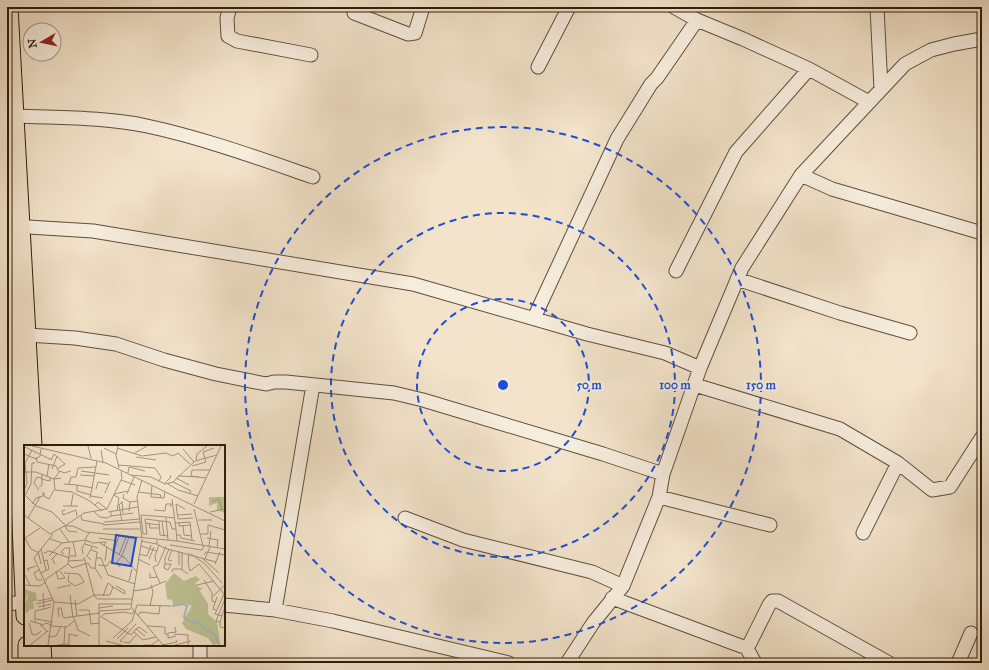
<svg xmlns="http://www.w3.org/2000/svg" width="989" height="670" font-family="'IM FELL Great Primer',serif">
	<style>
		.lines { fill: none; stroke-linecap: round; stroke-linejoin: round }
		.minor-casing { stroke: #5e4f3c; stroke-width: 15 }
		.major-casing { stroke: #2c1e0c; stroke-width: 19 }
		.minor { stroke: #f7eddd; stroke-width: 13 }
		.major { stroke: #f2e3ca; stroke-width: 17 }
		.ring { fill: none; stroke: #1d4ed8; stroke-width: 2; stroke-dasharray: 7 5 }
		.inset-river { fill: none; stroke: #9dbdbd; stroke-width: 2 }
		.inset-road { fill: none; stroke: #a3947e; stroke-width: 1 }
		.view { fill: #1d4ed8; fill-opacity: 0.15; stroke: #1d4ed8; stroke-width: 2 }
		.inset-edge { fill: none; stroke: #2c1e0c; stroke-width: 2 }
		.centre { fill: #1d4ed8; stroke: #f7eddd; stroke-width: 2 }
		.ring-label { font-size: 12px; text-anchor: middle; font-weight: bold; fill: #1d4ed8; stroke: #f7eddd; stroke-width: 3.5; stroke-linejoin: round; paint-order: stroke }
	</style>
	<rect width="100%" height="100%" fill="#f2e3ca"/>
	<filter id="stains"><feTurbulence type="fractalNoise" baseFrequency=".005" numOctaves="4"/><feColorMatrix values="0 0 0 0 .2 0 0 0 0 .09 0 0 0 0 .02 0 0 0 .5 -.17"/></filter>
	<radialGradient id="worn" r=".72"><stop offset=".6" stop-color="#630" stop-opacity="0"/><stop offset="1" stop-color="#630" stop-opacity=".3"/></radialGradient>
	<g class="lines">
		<defs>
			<path id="minor" d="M230,7L227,18L228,36L237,41L311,55
				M674,7L697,20L743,39L809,69L869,102
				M877,7L881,89
				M354,13L408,34L415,33L423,7
				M538,67L569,7
				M16,116C59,118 104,117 147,126C203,138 258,158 313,177
				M801,175L832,189L982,233
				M12,226L93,231L413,284L587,334L665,353L700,368
				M676,271L736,152L809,69
				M737,279L840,313L910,333
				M534,318L617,139L651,84L657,78L697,20
				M27,335L75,338L116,344L164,360L216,374L266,384L274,382H286L394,393L423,400L603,454L663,474
				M695,385L840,429L898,463L932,490L950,487L982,437
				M659,497L770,525
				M405,518L463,540L592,572L623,586
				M863,533L898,463
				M612,598L741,646L746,647L750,643L769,605L772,601H778L889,663
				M7,604L24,602
				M224,605L275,610L333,621L509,663
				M275,610L313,385
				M200,645V663
				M746,647L754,661L756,663
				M567,663L593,623L623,586L659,497L663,474L700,368L742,268L801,175L905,64L931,50L954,44L982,39
				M958,663L971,633"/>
			<path id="major" d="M9,7L33,446
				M7,209L25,616
				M27,645V663
				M42,645L43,663"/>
		</defs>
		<use href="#minor" class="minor-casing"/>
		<use href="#major" class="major-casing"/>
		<use href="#minor" class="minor"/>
		<use href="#major" class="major"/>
	</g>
	<g class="ring">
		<circle cx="503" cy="385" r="86"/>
		<circle cx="503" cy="385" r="172"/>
		<circle cx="503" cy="385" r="258"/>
	</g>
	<g transform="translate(24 445)">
		<rect width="201" height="201" fill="#f2e3ca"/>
		<path d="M185,52H201V68L193,65V58L185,61ZM150,128L160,136L172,131L176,135L171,138L176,143L179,142L176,146L184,159V169L193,177L196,198L189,200L184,193L162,184L158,178L168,161L160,158L150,161L148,155L143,154L141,139ZM0,144L12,148L13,156H9L10,164H6L2,169L0,160L4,152V148L0,159Z" fill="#bfc294"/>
		<path class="inset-river" d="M148,161L160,159L163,161L160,172L168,177L176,178L180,183L191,190L195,200"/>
		<path class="inset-road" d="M8,1L82,18L201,76M64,1L67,13M94,1L92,10L95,23M1,2L28,15M80,3L92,9M93,3L118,11L142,8L149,11L154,8L166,19M159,4L170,17M77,5L79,17M111,8L123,1M0,9L12,14L16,11L17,4M12,12L13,17L32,21L35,27M112,12L132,15M27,15L30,9L41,19L33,24M172,15L173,9L183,1M94,20L131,23L137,32L135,36M168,21L182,17L179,7L190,3M28,24L33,11M57,26L85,30M0,27H12L30,34L37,33M104,28L105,22L121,26M56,30L71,31M107,30L127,32L141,39M23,31L25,19M154,31L175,32M152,33L165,40M182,33L167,31L168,25H186M17,34L26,36V32M30,34L31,45L48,47L66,56L78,66M30,34L36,26L40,28L47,26M97,35L111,40M118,35L113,52L118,93M149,37L167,46L165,49M40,39L53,40M45,39L47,32H52L54,23L72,22M140,39L147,32L146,30M141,39L149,37L171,16L193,10M144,39L154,45L174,51M128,40L127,52L140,53L141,47M15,42L18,40V29M72,44L74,37L84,39M0,45L3,38L1,18L8,5M15,45L10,38L13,32L18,33M115,47L137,50L136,53M20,48V51L25,54L30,45M81,48L86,36M90,49L104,46M100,49L99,53L106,57M103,49L110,32M67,50L53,46V40L69,43M90,50L95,53L93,66M2,51L12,61L28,67L41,80M67,51L79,53M0,52L7,39L8,18H11M66,53L73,16M148,54L152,84M98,56L99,68M188,57L195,54L198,64M8,59L12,53L19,51V47M170,59L197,1M71,60L74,57L83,64M39,61H54M47,61L49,49M161,64L152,59L154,74L169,73M170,64L179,101M41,65L38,66L39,70L52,65L53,71M130,65L141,66L142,59H148L146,62M105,66L106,57L114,56M70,67L76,72L83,73L87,71V67M84,67L114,62M186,67L201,64M0,70L26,89L40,81H49L62,87L153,96L201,104M154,70L168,69M57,71L58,75L80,79M87,71L109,68M142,72L117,70L119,89H123L121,74L146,77L148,84H152L153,96M4,73L16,52M174,75H188M98,76L95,60L98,57M135,76L136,90L144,91M138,76L140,91M80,77L116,74M121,78L135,80M125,78L126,83H135M151,78L166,77L168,95M155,78V81L167,80M79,80L116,77M41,81L60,68L83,64L98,33L97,26M41,81L44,86L53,87M159,81L160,90L168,91M36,84L45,97M79,84H116M177,89H184V80L201,85M152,90H156L157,93L171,96M1,93L7,104L13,107M1,93L16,83M75,93L94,96M183,93L194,95L193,103M26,94L38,98L55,96L61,95L65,88M118,94L107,162L139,200M61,95L69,98L82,97L80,101M133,95V99L140,103L192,117M144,95L142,72L151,73M117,96L133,99M76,98L101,113L113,127M61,99L74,103M146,100L178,105L180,101M117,101L133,106M185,101L187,86M17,104L22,125M67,105L73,107L71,123L78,134M14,106L17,119M90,106L95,91M158,107V125L164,129M20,108L25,106L46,113M165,108L164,118L166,126L175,119M40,109L37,107L41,103H46M59,109L58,103L62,96M115,109L123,111L127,100M167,109L181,119L198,138M95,110L102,92M180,110L182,107L201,110M25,111L38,98M46,111H52L49,97M98,111L105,92M60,112L70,150H86L89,142L101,149V146L92,141M72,113H77L84,130L111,139M178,113L195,128M114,114L126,120M125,114L130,102M181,114L186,102M67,115L63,111L68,102M45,116L60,115M81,116L83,102M148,116L144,115L148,105M132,117L131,111L135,100M31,119L28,114L33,109M44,119L48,123L64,118L67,123H71M141,119L140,123L144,125L147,119H141V113L145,104M175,119L201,150M191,119L196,107M74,120L83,121L86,116L89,118M155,120V106M96,122L93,117L98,111M15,125L10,128L13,135H18M5,126L3,124L12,121M32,126L34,134L41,133L36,126M148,127L149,124H158M0,128L6,140M17,128L25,124L23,115L19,116M40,128L55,129L56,131M126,128V133L133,132M45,130L44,136L51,141L60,137L56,130M21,135L44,119L46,102M180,135L188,148V156L191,157M105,136L108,124M136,138L129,122L134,120L142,101M0,140L16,141L22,137M173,140L190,136M33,143L47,140M109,146L123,144L142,136M19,148L20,164L27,162M46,150L49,173M79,151L84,138L89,142M189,151L201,140M51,155L53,171M14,156L28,153M30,157L54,159L70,150L73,154H108M12,159L29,155M126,161L129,147L127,140M14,162L27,159M75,163L89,161M55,165H65L67,179L76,178M192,165L189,164L193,152M76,166L107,164M76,171L107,190L112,184L121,191M78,171L80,169L101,167L108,169L110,166M114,171L116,167L135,169L136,161M198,171L191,169L200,149M35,172L34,163H37L39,172M39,173L76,168M50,173L54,185L66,191M12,174L29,177M6,176L17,179L23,187M11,177V166L20,164M196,177L192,176L201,154M5,178L8,189L12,190L17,186M16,181L22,178L28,180M27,181L43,182L50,176M123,181L141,182V189H144V193L152,191M201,183L196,182V177L201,162M112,184L115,182L123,188M110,187L119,195L132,192M144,188L152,187L151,182M150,189L164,190V200M24,192L32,191L37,181M89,193L108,176L113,160L147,161M93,194L104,183M82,196L97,200M99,197L96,196L112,179M100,197L105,198L113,189M40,199L41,181M6,200L24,186M24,200L30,157L10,113L29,89M33,200L45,199M45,200V189L54,191M75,200V159H107M120,200H128L134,195M138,200L153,197L152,195M151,200L167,196"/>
		<path class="view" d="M92,90L112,93L107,121L88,118Z"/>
		<rect width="201" height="201" class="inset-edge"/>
	</g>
	<circle cx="503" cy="385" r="6" class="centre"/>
	<g class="ring-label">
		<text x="589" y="389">50 m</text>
		<text x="675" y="389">100 m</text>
		<text x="761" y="389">150 m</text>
	</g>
	<rect width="989" height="670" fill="none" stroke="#f2e3ca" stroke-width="24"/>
	<rect x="8" y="8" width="973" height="654" fill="none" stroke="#2c1e0c" stroke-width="2"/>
	<rect x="12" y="12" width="965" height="646" fill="none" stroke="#2c1e0c"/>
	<g transform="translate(42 42) rotate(261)"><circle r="19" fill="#f7eddd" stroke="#a69a89"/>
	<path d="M0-3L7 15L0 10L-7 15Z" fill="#8f2418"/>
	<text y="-6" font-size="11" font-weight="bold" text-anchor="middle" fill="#2c1e0c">N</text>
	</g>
	<rect width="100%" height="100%" filter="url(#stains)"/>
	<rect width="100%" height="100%" fill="url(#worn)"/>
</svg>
